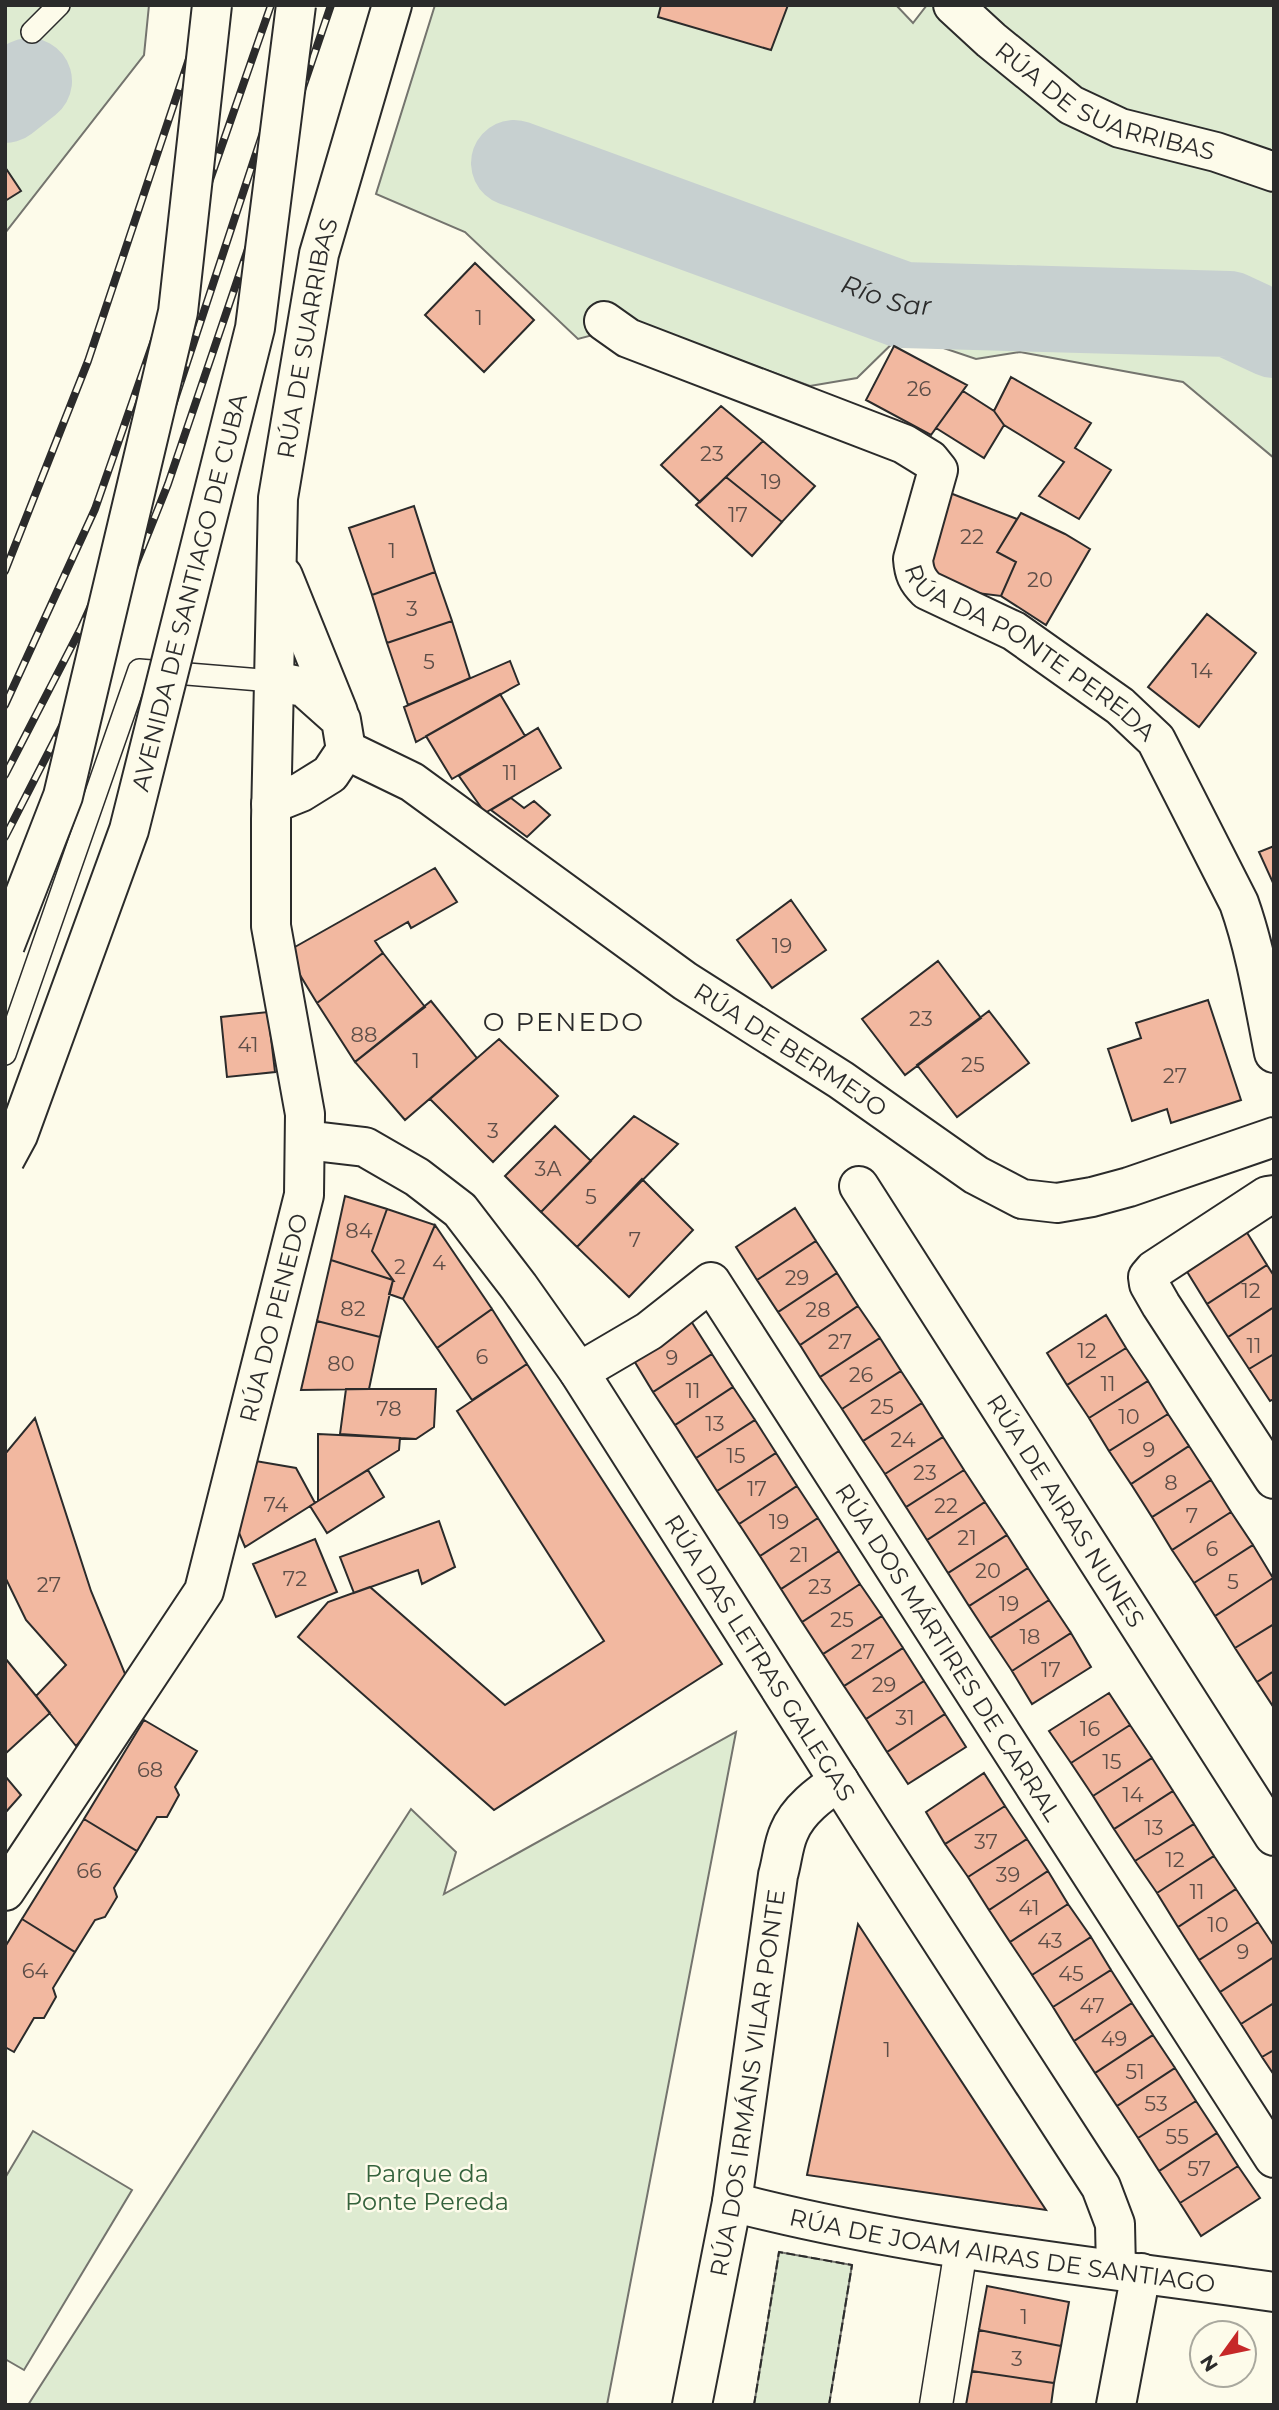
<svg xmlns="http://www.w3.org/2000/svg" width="1279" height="2410" font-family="Montserrat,sans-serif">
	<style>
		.green { fill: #deebd1; stroke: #74746e; stroke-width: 2 }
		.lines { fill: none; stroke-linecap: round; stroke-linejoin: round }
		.river { stroke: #c7d0d0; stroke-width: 86 }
		.building { fill: #f2b8a0; stroke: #2b2b2b; stroke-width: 2 }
		.service-casing { stroke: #2b2b2b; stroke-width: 24 }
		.pedestrian-casing { stroke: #2b2b2b; stroke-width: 35 }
		.minor-casing { stroke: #2b2b2b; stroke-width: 42 }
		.service { stroke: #fdfbea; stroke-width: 21 }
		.pedestrian { stroke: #fdfbea; stroke-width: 32 }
		.minor { stroke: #fdfbea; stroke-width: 38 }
		.rail-casing { stroke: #2b2b2b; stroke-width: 8 }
		.rail { stroke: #fdfbea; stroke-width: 5; stroke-dasharray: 16; stroke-linecap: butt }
		.trunk-bridge-casing { stroke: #2b2b2b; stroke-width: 42; stroke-linecap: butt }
		.trunk-bridge { stroke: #fdfbea; stroke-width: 38 }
		.fence { stroke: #2b2b2b; stroke-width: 2; stroke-dasharray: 9 3.5; stroke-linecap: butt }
		.labels { text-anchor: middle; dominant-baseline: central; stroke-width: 5; stroke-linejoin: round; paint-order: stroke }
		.number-label { font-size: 21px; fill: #5d4e48 }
		.street-label { font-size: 24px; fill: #2b2b2b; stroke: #fdfbea }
		.park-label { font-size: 24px; fill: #34623c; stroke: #fdfbea }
		.water-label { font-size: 26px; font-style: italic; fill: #2b2b2b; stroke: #fdfbea }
		.neighbourhood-label { font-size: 26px; letter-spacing: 2px; fill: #2b2b2b; stroke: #fdfbea }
	</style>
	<rect width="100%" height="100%" fill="#fdfbea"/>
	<path class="green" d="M5,5H149L144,55L5,233Z
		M435,5H896L913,23L927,5H1274V458L1183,382L1020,352L976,359L902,334L857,378L810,386L638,323L578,339L465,232L376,194Z
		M736,1732L607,2405H28L411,1809L456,1852L444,1894Z
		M33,2131L132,2190L24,2370L5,2359V2178Z
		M779,2252L852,2265L829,2405H754Z"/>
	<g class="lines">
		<g class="river">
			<path d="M5,100L29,81"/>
			<path id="s1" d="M514,163L903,305L1229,314L1274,335"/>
		</g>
	</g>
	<path class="building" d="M661,5H788L771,50L658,17Z
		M5,167L21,191L5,201Z
		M475,263L534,320L484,372L425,315Z
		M894,346L967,385L931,435L866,400Z
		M1011,377L1091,423L1075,448L1111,470L1079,519L1039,496L1064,462L1004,425L994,411Z
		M963,391L994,411L1004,425L984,458L936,428Z
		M721,406L763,441L700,502L661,465Z
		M763,441L815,486L782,522L726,477Z
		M726,477L782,522L752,556L696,505Z
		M950,493L1017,519L997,552L1016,562L1001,596L961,591L924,572Z
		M414,506L435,572L372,595L349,528Z
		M1021,513L1065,534L1090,549L1046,625L1001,596L1016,562L997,552Z
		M435,572L452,621L387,643L372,595Z
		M1207,614L1256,653L1199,727L1148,687Z
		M452,621L470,678L408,705L387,643Z
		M510,661L519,684L416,742L404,707Z
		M500,694L525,736L452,779L426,736Z
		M538,728L561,768L485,813L459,776Z
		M511,798L524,808L534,801L550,815L527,837L491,810Z
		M1274,846V885L1259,852Z
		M435,868L457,902L411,928L408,922L375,941L383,953L317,1003L286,952Z
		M791,900L826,950L772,988L737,940Z
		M383,953L425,1007L355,1062L317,1003Z
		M938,961L981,1018L905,1075L862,1019Z
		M1208,1000L1241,1100L1171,1123L1167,1109L1132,1121L1108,1049L1141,1038L1136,1023Z
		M431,1001L477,1058L405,1120L355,1062Z
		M989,1011L1029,1063L957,1117L917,1065Z
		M268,1012L275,1072L227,1077L221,1017Z
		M499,1039L558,1096L493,1162L430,1099Z
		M634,1116L678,1144L577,1247L541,1212Z
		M555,1126L591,1161L541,1212L505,1176Z
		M642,1179L693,1230L629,1297L577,1247Z
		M345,1196L387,1209L372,1251L393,1280L331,1260Z
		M795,1208L816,1241L757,1280L736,1247Z
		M387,1209L435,1225L403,1299L389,1294L393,1280L372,1251Z
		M435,1225L492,1309L437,1348L403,1299Z
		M1246,1231L1267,1265L1207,1304L1186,1270Z
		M816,1241L837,1273L778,1312L757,1280Z
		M331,1260L393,1280L380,1337L317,1321Z
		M1267,1265L1274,1276V1307L1228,1337L1207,1304Z
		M837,1273L858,1306L800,1345L778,1312Z
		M858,1306L880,1338L820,1377L800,1345Z
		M1274,1307V1354L1249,1369L1228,1337Z
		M492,1309L527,1364L472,1400L437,1348Z
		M1106,1315L1126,1348L1067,1385L1047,1353Z
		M317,1321L380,1337L369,1389L301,1390Z
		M691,1321L712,1354L653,1392L633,1359Z
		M880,1338L901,1371L842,1409L820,1377Z
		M1126,1348L1148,1381L1089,1418L1067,1385Z
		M712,1354L733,1387L675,1425L653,1392Z
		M1274,1354V1399L1270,1401L1249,1369Z
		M527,1364L722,1664L494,1810L298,1637L328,1602L370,1587L505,1705L604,1641L457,1411Z
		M901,1371L922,1403L863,1441L842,1409Z
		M1148,1381L1168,1414L1109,1451L1089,1418Z
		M733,1387L755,1420L696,1458L675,1425Z
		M346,1389H436L434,1427L416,1439L340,1434Z
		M922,1403L943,1437L885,1474L863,1441Z
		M1168,1414L1189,1446L1131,1484L1109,1451Z
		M35,1418L91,1591L128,1681L76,1746L36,1696L66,1665L26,1620L5,1577V1454Z
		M755,1420L776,1453L717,1491L696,1458Z
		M318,1434L400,1438L399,1450L318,1501Z
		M943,1437L964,1470L906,1507L885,1474Z
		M1189,1446L1211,1480L1152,1517L1131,1484Z
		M776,1453L797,1486L739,1524L717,1491Z
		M250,1460L296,1468L315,1503L245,1547L234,1521Z
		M368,1470L384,1497L327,1533L310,1506Z
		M964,1470L985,1502L927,1540L906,1507Z
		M1211,1480L1231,1512L1172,1550L1152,1517Z
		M797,1486L818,1518L760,1556L739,1524Z
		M985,1502L1007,1535L948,1573L927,1540Z
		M1231,1512L1253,1545L1194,1583L1172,1550Z
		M818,1518L839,1551L781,1589L760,1556Z
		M439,1521L455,1567L422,1584L418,1570L354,1593L340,1557Z
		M1007,1535L1028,1568L969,1606L948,1573Z
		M315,1539L337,1592L276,1617L253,1564Z
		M1253,1545L1273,1578L1215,1616L1194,1583Z
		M839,1551L860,1584L802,1622L781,1589Z
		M1028,1568L1049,1600L990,1638L969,1606Z
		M1273,1578L1274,1624L1235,1648L1215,1616Z
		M860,1584L882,1616L823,1654L802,1622Z
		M1049,1600L1071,1633L1012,1671L990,1638Z
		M882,1616L903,1648L844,1686L823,1654Z
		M1274,1624V1671L1257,1682L1235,1648Z
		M1071,1633L1091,1667L1032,1704L1012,1671Z
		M903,1648L924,1681L866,1719L844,1686Z
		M5,1658L50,1713L5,1754Z
		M1274,1671V1708L1257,1682Z
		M924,1681L945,1714L887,1752L866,1719Z
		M1109,1693L1130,1725L1071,1763L1049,1731Z
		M945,1714L966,1747L908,1784L887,1752Z
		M144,1720L197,1751L175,1787L179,1795L167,1817H157L137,1851L84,1819Z
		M1130,1725L1152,1758L1093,1796L1071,1763Z
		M1152,1758L1173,1791L1114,1829L1093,1796Z
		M984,1773L1005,1806L945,1844L926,1812Z
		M5,1776L21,1795L5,1813Z
		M1173,1791L1194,1824L1135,1861L1114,1829Z
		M1005,1806L1027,1839L968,1877L945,1844Z
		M84,1819L137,1851L114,1888L117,1897L105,1917L95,1920L75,1952L22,1919Z
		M1194,1824L1214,1856L1157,1893L1135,1861Z
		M1027,1839L1048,1871L989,1910L968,1877Z
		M1214,1856L1236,1889L1178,1927L1157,1893Z
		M1048,1871L1068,1904L1010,1942L989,1910Z
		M1236,1889L1258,1922L1199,1960L1178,1927Z
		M1068,1904L1091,1937L1032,1975L1010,1942Z
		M22,1919L75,1952L53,1988L56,1997L44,2018H34L14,2052L5,2047V1947Z
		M1258,1922L1274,1946V1957L1220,1992L1199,1960Z
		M858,1924L1046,2210L807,2175Z
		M1091,1937L1111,1970L1053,2007L1032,1975Z
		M1274,1957V2003L1241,2024L1220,1992Z
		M1111,1970L1132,2003L1074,2041L1053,2007Z
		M1132,2003L1153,2035L1095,2073L1074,2041Z
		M1274,2003V2050L1262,2057L1241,2024Z
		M1153,2035L1175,2068L1117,2106L1095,2073Z
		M1274,2050V2075L1262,2057Z
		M1175,2068L1196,2101L1138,2138L1117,2106Z
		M1196,2101L1217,2133L1159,2171L1138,2138Z
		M1217,2133L1238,2166L1180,2203L1159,2171Z
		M1238,2166L1260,2198L1201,2236L1180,2203Z
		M987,2286L1069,2302L1061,2346L979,2330Z
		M979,2330L1061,2346L1054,2383L972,2371Z
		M972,2371L1054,2383L1051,2405H966Z"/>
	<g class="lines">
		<defs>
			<path id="service" d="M32,32L59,5
				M5,1054L139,670L273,681"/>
			<path id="pedestrian" d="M936,2405L961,2249"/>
			<g id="minor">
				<path id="s2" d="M953,5L991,40L1071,105L1120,128L1216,152L1274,172"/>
				<path id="s3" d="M604,321L628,338L904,444L930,460L938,470L913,559C914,573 917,580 927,590L1014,631L1120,706L1156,740L1239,903C1256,951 1264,1003 1274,1053"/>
				<path d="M283,576L338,712"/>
				<path id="s4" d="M346,750L412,782L685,981L841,1080L976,1175L1022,1199L1057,1203L1092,1197L1129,1187L1274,1137"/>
				<path d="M271,804L301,792L330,774L346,750L341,720L304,687L273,681"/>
				<path id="s5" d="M305,1140L365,1147L417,1177L460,1210L519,1287L579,1372L870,1830L1101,2187L1115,2224L1116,2270"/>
				<path id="s6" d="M859,1186L1274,1836"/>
				<path d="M1274,1195L1267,1196L1154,1270L1148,1277L1149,1284L1161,1305L1274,1479"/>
				<path id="s7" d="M579,1372L649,1331L711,1282L1274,2158"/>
				<path id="s8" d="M5,1891L204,1591L304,1195L305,1114L271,926V819L278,498L319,254L392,5"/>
				<path id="s9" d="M732,2202C909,2248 1093,2266 1274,2292"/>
				<path id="s10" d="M692,2405L732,2202L778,1875C782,1862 783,1845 789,1832C798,1810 820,1794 839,1781"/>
				<path d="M1116,2405L1141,2273"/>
			</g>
		</defs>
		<use href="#service" class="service-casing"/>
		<use href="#pedestrian" class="pedestrian-casing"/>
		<use href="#minor" class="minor-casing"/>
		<use href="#service" class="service"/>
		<use href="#pedestrian" class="pedestrian"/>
		<use href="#minor" class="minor"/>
		<defs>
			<path id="rail" d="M5,571L88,361L207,5
				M5,705L95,509L271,5
				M5,775L81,628L151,472L305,5
				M5,837L103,646L168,484L331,5"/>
		</defs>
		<use href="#rail" class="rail-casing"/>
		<use href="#rail" class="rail"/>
		<defs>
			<g id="trunk-bridge">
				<path d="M5,945L63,796L178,312L212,5"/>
				<path id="s11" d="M5,1159L18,1135L129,830L255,328L296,5"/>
			</g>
		</defs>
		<use href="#trunk-bridge" class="trunk-bridge-casing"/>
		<use href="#trunk-bridge" class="trunk-bridge"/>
		<path class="fence" d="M754,2405L779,2252L852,2265L829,2405"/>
	</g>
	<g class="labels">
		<g class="number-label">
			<text x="479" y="317">1</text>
			<text x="919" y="388">26</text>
			<text x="712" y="453">23</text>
			<text x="771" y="481">19</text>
			<text x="738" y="514">17</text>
			<text x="972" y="536">22</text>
			<text x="392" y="550">1</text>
			<text x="1040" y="579">20</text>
			<text x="412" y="608">3</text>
			<text x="429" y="661">5</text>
			<text x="1202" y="670">14</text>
			<text x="510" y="772">11</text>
			<text x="782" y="945">19</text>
			<text x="921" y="1018">23</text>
			<text x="364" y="1034">88</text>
			<text x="248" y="1044">41</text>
			<text x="416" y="1060">1</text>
			<text x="973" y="1064">25</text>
			<text x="1175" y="1075">27</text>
			<text x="493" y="1130">3</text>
			<text x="548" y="1168">3A</text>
			<text x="591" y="1196">5</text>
			<text x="359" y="1230">84</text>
			<text x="635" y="1239">7</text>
			<text x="439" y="1262">4</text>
			<text x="400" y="1266">2</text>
			<text x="797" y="1277">29</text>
			<text x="1251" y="1290">12</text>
			<text x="353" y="1308">82</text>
			<text x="818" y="1309">28</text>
			<text x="840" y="1341">27</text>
			<text x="1254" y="1345">11</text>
			<text x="1087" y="1350">12</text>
			<text x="482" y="1356">6</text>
			<text x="672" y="1357">9</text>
			<text x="341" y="1363">80</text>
			<text x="861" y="1374">26</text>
			<text x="1108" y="1383">11</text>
			<text x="693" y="1390">11</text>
			<text x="882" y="1406">25</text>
			<text x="389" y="1408">78</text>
			<text x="1129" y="1416">10</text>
			<text x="715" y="1423">13</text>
			<text x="903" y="1439">24</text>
			<text x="1149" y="1449">9</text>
			<text x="736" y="1455">15</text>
			<text x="925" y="1472">23</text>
			<text x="1171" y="1482">8</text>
			<text x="757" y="1488">17</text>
			<text x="276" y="1504">74</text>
			<text x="946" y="1505">22</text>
			<text x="1192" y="1515">7</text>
			<text x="779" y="1521">19</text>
			<text x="967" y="1537">21</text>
			<text x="1212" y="1548">6</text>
			<text x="799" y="1554">21</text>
			<text x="988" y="1570">20</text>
			<text x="295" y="1578">72</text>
			<text x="1233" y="1581">5</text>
			<text x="49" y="1584">27</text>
			<text x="820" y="1586">23</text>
			<text x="1009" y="1603">19</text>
			<text x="842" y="1619">25</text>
			<text x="1030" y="1636">18</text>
			<text x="863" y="1651">27</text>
			<text x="1051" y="1669">17</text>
			<text x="884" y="1684">29</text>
			<text x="905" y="1717">31</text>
			<text x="1090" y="1728">16</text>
			<text x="1112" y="1761">15</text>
			<text x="150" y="1769">68</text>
			<text x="1133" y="1794">14</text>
			<text x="1154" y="1827">13</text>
			<text x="986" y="1841">37</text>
			<text x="1175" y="1859">12</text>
			<text x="89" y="1870">66</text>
			<text x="1008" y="1874">39</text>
			<text x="1197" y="1891">11</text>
			<text x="1029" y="1907">41</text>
			<text x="1218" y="1924">10</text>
			<text x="1050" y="1940">43</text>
			<text x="1243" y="1951">9</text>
			<text x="35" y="1970">64</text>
			<text x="1071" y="1973">45</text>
			<text x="1092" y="2005">47</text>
			<text x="1114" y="2038">49</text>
			<text x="887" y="2049">1</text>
			<text x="1135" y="2071">51</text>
			<text x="1156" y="2103">53</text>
			<text x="1177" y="2136">55</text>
			<text x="1199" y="2168">57</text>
			<text x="1024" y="2316">1</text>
			<text x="1017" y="2358">3</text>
		</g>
		<g class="street-label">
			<text stroke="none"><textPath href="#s2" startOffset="184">RÚA DE SUARRIBAS</textPath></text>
			<text stroke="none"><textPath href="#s8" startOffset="1631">RÚA DE SUARRIBAS</textPath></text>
			<text stroke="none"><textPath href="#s11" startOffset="597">AVENIDA DE SANTIAGO DE CUBA</textPath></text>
			<text stroke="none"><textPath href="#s3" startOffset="616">RÚA DA PONTE PEREDA</textPath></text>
			<text stroke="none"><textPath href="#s4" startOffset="537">RÚA DE BERMEJO</textPath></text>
			<text stroke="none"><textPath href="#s8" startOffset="642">RÚA DO PENEDO</textPath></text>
			<text stroke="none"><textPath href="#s6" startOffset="385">RÚA DE AIRAS NUNES</textPath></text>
			<text stroke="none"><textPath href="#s7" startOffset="600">RÚA DOS MÁRTIRES DE CARRAL</textPath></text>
			<text stroke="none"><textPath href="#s5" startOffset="714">RÚA DAS LETRAS GALEGAS</textPath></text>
			<text stroke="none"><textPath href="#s10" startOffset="327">RÚA DOS IRMÁNS VILAR PONTE</textPath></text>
			<text stroke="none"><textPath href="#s9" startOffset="275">RÚA DE JOAM AIRAS DE SANTIAGO</textPath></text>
		</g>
		<g class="park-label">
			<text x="427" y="2173">Parque da<tspan x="427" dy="28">Ponte Pereda</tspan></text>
		</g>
		<g class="water-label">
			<text stroke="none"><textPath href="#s1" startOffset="396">Río Sar</textPath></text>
		</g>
		<g class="neighbourhood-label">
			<text x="564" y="1022">O PENEDO</text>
		</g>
	</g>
	<rect width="1279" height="2410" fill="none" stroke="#2b2b2b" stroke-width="14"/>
	<g transform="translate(1223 2354) rotate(237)"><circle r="33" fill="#fdfbea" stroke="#a9a89e" stroke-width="2"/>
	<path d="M0-5L12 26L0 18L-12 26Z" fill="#c62828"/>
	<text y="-10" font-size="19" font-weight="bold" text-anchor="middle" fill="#2b2b2b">N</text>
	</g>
</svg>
